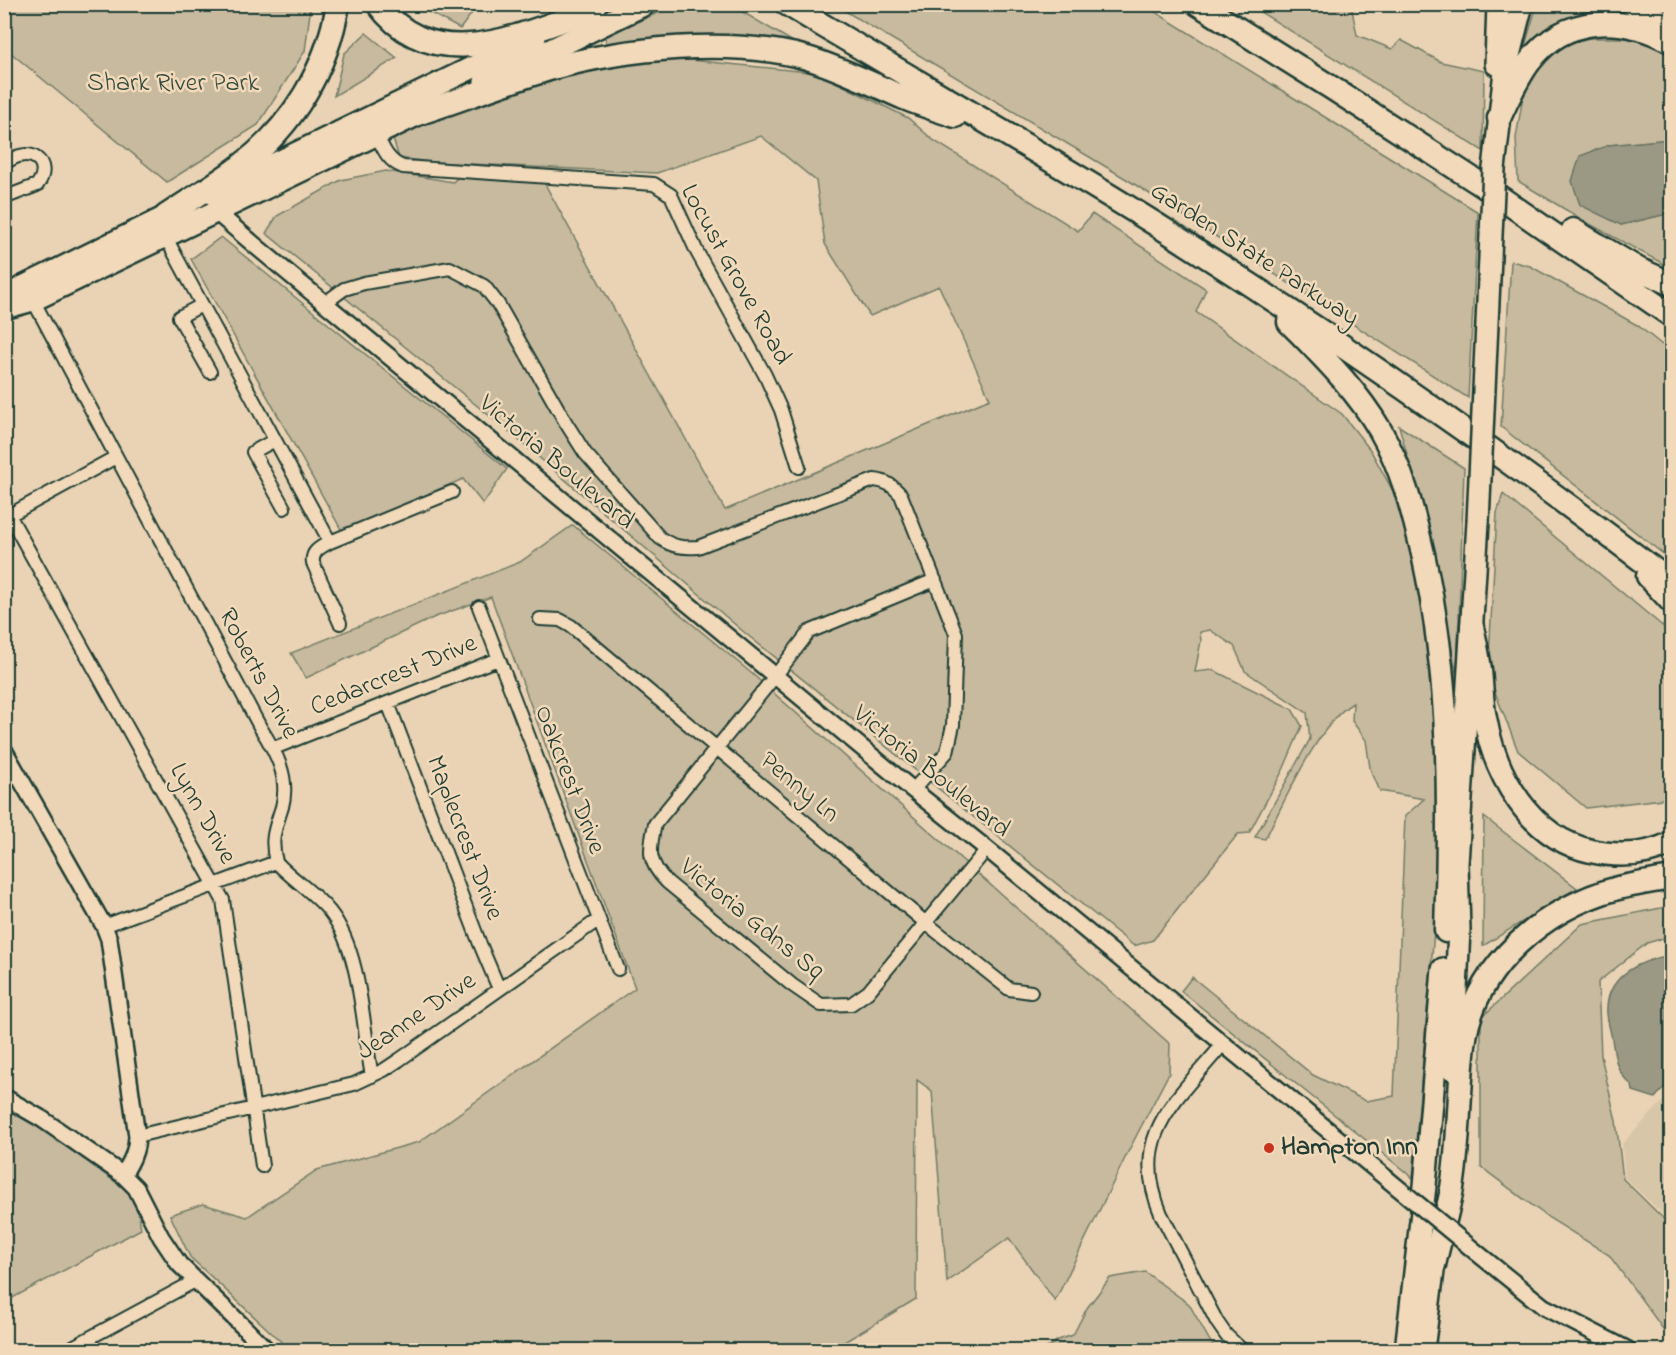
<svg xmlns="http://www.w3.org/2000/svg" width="1676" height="1355" font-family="'Indie Flower',sans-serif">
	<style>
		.built { fill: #d8c6a9 }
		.green { fill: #c7ba9e; stroke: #737c69; stroke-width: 1.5 }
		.water { fill: #9b9983; stroke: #697463; stroke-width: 1.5 }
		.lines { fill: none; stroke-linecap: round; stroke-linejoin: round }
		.minor-casing { stroke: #1f3d34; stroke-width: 16 }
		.tertiary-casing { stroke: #1f3d34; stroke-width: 20 }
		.trunk-casing { stroke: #1f3d34; stroke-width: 26 }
		.motorway-casing { stroke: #1f3d34; stroke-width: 27 }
		.minor { stroke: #f1d9b9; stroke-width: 12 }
		.tertiary { stroke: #f1d9b9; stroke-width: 15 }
		.trunk { stroke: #f1d9b9; stroke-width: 21 }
		.motorway { stroke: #f1d9b9; stroke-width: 22 }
		.tertiary-bridge-casing { stroke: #1f3d34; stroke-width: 20; stroke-linecap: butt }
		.trunk-bridge-casing { stroke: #1f3d34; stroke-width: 26; stroke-linecap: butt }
		.tertiary-bridge { stroke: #f1d9b9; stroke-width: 15 }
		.trunk-bridge { stroke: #f1d9b9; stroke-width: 21 }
		.poi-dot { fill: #c8321e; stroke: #f1d9b9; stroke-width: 2 }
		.labels { text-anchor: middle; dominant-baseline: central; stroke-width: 5; stroke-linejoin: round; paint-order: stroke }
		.park-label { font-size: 26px; fill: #304a3f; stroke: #f1d9b9 }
		.street-label { font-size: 26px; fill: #1f3d34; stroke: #f1d9b9 }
		.poi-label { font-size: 26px; font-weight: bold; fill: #1f3d34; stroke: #f1d9b9; text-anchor: start }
	</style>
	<rect width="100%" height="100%" fill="#e9d3b4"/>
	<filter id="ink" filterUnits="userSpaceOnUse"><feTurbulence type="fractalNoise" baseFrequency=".0167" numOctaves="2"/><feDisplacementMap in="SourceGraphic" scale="12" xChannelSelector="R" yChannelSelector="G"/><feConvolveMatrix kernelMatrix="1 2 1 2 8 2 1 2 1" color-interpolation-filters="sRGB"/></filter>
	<g filter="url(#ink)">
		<path class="built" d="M1671,1093V1222L1625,1178L1622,1144Z"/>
		<path class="green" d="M4,5L5,4L311,5L305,51L258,125L167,182L5,48Z
			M416,5H478L460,29Z
			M676,5H731L800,46L718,35L607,47L605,36Z
			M835,5H1144L1478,212L1468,398L1128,180Z
			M1249,5H1351L1357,35L1392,49L1401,40L1441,62L1484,71L1483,151Z
			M1537,5H1616L1628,15L1572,17L1524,49Z
			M366,33L397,58L334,96L344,54Z
			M1589,38H1642L1671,56V139L1609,145L1621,225L1671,213V268L1586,222L1518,181L1516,138L1525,84L1557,47Z
			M680,59L818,73L908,118L933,140L1078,231L1092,214L1206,289L1196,312L1342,414L1371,451L1400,504L1412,543L1425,634L1440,792L1437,896L1413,1178L1181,991L1192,977L1313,1075L1366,1101L1394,1096L1405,816L1424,799L1380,791L1370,768L1366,740L1352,721L1353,703C1319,722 1284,803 1265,839L1255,837L1310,739L1307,713L1245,671L1234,646L1210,630L1200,632L1201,641L1195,672L1213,670L1292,709L1302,726L1283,770L1249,833L1238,834L1153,940L1134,946L745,633L508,431L266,233L277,216L341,180L386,171L453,182L463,172L541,177L725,510L990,399L939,286L870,316L825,244L816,181L761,136L657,173L430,162L399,158L393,139L436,118L599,64Z
			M221,237L507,469L483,504L463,479L342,531L191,259Z
			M1511,261L1530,266L1637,325L1671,352V560L1501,427Z
			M1399,426L1464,468L1457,677L1432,544Z
			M1503,494L1671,633V798L1586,808L1518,751L1488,674L1497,513Z
			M573,525L750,672L1170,1044L1169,1073L1130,1148L1055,1301L1009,1238L947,1282L932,1091L917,1080L916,1299L831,1350H634L630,1348L625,1350H290L190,1257L170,1215L203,1204L247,1217L317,1170L419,1142L635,988L491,597L435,617L306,678L291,653L520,562Z
			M1484,817L1577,888L1483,946Z
			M1671,906V936L1647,943L1598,982L1601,1056L1616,1121L1623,1179L1671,1226V1340L1609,1255L1549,1218L1481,1167V1018L1582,924Z
			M5,1102L136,1197L141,1229L5,1302Z
			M1145,1272L1189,1304L1215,1350H1044L1058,1340L1073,1335L1087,1308L1110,1278Z"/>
		<path class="water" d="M1671,139V213L1621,225L1580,205L1572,181L1580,156L1609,145Z
			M1671,955V1080L1655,1098L1633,1091L1632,1085C1616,1073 1615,1058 1612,1039C1610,1028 1606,1018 1607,1007C1609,973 1643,960 1671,955Z"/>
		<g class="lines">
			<defs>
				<path id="minor" d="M376,134C383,148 388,162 403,167L654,184L671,195L697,252L765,375L781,410L799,467
					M4,164C30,143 54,163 37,185L4,198
					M165,236L275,440L253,452L284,508
					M33,300L260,727C276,752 290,777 282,807C275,829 270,839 276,862C293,880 315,893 330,912C362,953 362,1026 372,1076
					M325,303L344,289L364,283L450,268L484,286L498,304L566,423L585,453L660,538C673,547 683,548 698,547L874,480C886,481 892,485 901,495L956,634L953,725L947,752L913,790
					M202,305L179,317L210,372
					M275,440L330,542
					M9,515L223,900L262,1166
					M4,518L116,457
					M935,580L809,632L776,675L655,824C649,850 647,862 667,882L792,985L821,1005L851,1004L868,992L987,849
					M479,607L618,969
					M540,619L560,620L571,626L926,923L1009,989L1031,992
					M340,623L313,563C311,551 321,547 330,542L452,492
					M388,703L480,944L499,989
					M274,748L498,659
					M104,926L276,862
					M1223,1044C1176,1101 1128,1135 1161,1214L1217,1322L1226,1335L1242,1350
					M137,1136L354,1084L384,1070L399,1060L598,920
					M67,1350L195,1281"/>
				<path id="tertiary" d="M216,212L258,248L913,790L987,849L1386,1178
					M4,750L104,926L109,939L137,1136C137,1151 131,1162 123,1175
					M4,1097L42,1119L123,1175L136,1188L161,1237L179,1264L267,1350
					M1476,1252L1544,1307L1628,1350"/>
				<path id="trunk" d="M1496,64L1498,4
					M485,82L645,4
					M1494,169L1505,71L1522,4
					M213,194L535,37
					M4,299L23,287L182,209
					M4,308L33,300L435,106
					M1452,1069L1459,930L1457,864L1478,522
					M1406,1350L1425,1186L1443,969
					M1423,1350L1436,1247"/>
				<path id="motorway" d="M378,4C434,80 524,33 594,9
					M787,4C910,78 1035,149 1157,225C1334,336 1505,456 1672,583
					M1198,4L1332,88L1482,185L1672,316
					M1633,4L1672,27
					M420,113C463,99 506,82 549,69C624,48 731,37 807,58C840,68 872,84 904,98C920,105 938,110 955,116
					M1499,118C1508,99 1517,78 1530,61C1566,14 1623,15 1672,42
					M166,216C190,200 216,184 239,167C292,127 327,70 338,4
					M1573,230L1638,269L1672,284
					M1289,322C1322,356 1356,389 1380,430C1402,468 1413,511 1423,554C1451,680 1450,803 1446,931
					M1648,576L1672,602
					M1472,627C1475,639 1477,651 1479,663C1482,681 1481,700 1485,718C1495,775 1530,838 1591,851C1618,857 1646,856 1672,843
					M1434,1265C1439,1242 1446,1218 1451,1194C1460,1145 1458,1094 1464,1045C1473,966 1545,908 1618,888C1635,884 1654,881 1672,878"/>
			</defs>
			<use href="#minor" class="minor-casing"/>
			<use href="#tertiary" class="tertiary-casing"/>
			<use href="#trunk" class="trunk-casing"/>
			<use href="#motorway" class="motorway-casing"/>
			<use href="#minor" class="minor"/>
			<use href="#tertiary" class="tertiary"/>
			<use href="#trunk" class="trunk"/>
			<use href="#motorway" class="motorway"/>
			<defs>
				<path id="tertiary-bridge" d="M1386,1178L1476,1252"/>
				<path id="trunk-bridge" d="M1478,522L1494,169"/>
			</defs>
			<use href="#tertiary-bridge" class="tertiary-bridge-casing"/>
			<use href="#trunk-bridge" class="trunk-bridge-casing"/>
			<use href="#tertiary-bridge" class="tertiary-bridge"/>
			<use href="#trunk-bridge" class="trunk-bridge"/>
		</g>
	</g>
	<circle class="poi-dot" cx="1269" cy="1148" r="6"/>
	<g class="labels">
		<g class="park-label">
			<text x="173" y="84">Shark River Park</text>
		</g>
		<g class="street-label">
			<text transform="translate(1254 255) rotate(33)">Garden State Parkway</text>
			<text transform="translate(735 275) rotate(61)">Locust Grove Road</text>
			<text transform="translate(556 463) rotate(40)">Victoria Boulevard</text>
			<text transform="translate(258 674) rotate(62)">Roberts Drive</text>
			<text transform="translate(394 676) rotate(-22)">Cedarcrest Drive</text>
			<text transform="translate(931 772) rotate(39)">Victoria Boulevard</text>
			<text transform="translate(569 780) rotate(69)">Oakcrest Drive</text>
			<text transform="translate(799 788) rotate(40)">Penny Ln</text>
			<text transform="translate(202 814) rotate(61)">Lynn Drive</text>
			<text transform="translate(464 838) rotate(69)">Maplecrest Drive</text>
			<text transform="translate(751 920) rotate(39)">Victoria Gdns Sq</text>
			<text transform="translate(417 1017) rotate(-34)">Jeanne Drive</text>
		</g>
		<g class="poi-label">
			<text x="1281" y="1148">Hampton Inn</text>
		</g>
	</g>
	<rect width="1676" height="1355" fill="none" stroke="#f1d9b9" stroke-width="24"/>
	<rect x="12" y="12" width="1652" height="1331" fill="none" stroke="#1f3d34" stroke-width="2" filter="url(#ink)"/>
</svg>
